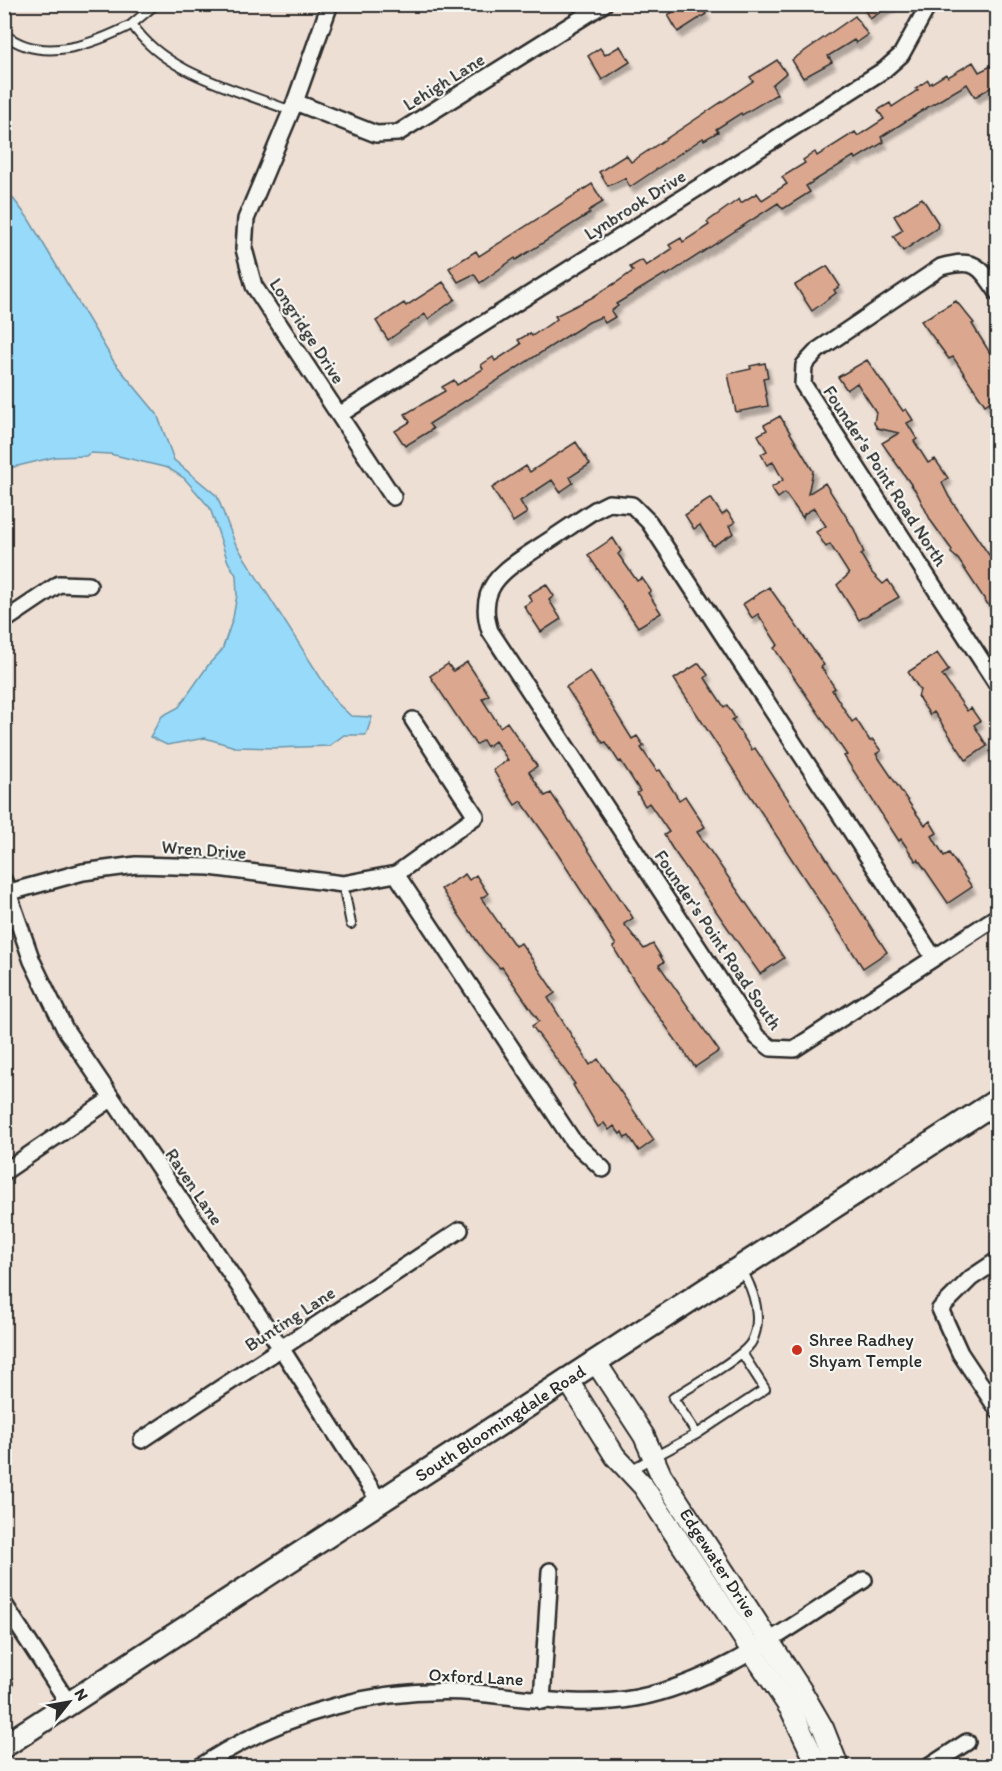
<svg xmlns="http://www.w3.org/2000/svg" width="1002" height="1771" font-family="Itim,sans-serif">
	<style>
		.water { fill: #98dafa; stroke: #6c94a7; stroke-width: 1.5 }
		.building { fill: #dba88f; stroke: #2b2b2b; stroke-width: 1.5; filter: url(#shadow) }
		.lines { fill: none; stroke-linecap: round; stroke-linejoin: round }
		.service-casing { stroke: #2b2b2b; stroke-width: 12 }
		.minor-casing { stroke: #2b2b2b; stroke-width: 20 }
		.tertiary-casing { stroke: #2b2b2b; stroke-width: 24 }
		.secondary-casing { stroke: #2b2b2b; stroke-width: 27 }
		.service { stroke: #f6f6f2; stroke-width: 8 }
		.minor { stroke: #f6f6f2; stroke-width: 15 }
		.tertiary { stroke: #f6f6f2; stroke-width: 20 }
		.secondary { stroke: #f6f6f2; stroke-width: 22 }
		.poi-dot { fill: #c8321e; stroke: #f6f6f2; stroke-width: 2 }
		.labels { text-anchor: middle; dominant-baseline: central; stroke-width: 4.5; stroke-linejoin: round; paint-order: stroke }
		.street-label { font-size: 18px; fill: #2b2b2b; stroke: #f6f6f2 }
		.poi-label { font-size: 18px; fill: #2b2b2b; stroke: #f6f6f2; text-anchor: start }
	</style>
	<defs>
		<filter id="shadow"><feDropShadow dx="3.5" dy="6" stdDeviation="1.5" flood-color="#0004"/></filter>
	</defs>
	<rect width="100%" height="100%" fill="#eedfd4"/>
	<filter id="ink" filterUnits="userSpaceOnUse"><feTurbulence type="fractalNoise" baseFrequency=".0167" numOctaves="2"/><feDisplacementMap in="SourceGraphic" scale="12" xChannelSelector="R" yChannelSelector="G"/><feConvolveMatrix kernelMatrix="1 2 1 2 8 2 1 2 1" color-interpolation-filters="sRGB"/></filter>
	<g filter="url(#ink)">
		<path class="water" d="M5,188L28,218L114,362L157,414L174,460L217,496L235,543L336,702L351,716L372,717L366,735H344L329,746L276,748L235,747L205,738L167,745L150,737L162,716L179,707L209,664L222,650L233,618L237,595L236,575L228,562L210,508L184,478L168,468L110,454L90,453L86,456L55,457L5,469Z"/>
		<path class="building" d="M685,4H700L706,14L678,32L668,15Z
			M861,4H893L870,19Z
			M855,16L868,35L856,43L854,40L828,56L832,62L803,78L792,60Z
			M620,46L630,62L602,80L588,56L600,48L605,55Z
			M777,60L786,73L772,85L777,94L742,115L741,113L716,129L718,132L704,140L703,138L630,187L625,178L608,186L599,172L626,155L631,162L753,81L750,77Z
			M973,62L979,72L993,65L998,72V83L975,97L967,84L928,107L881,137L884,142L856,159L854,156L806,186L810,192L783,209L778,203L666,276L665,274L616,304L618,306L611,311L615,317L605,323L601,317L589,322L429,424L433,429L405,446L395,431L410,422L405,414L445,391L442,387L454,380L457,385L483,369L481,365L493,357L495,361L521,344L518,340L530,333L532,336L557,319L555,316L591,298L617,282L633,271L630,267L642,260L646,266L672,249L669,245L681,238L683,242L709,225L707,222L739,199L741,203L757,193L762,200L787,184L782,177L805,163L803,160L815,152L817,156L855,132L858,136L884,119L878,110L890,103L892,107L918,90L916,88L928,80L930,84L946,74L948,77Z
			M592,184L603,202L588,211L590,213L516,260L515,258L480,283L474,274L458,282L449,268L476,251L479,256Z
			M922,198L938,223L937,228L903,251L893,236L903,230L894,216Z
			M827,266L840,286L834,290L836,293L812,311L795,285Z
			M443,282L455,299L428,319L425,314L388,340L376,321L404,303L406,306Z
			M956,301L974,323L972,324L990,353L992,351L998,360V396L985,405L953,357L949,359L921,321Z
			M867,360L903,411L906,409L913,420L907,423L917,439L914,441L928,463L935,459L948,478L942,483L949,497L998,568V601L989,606L958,559L951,553L952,550L931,521L917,493L882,443L899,433L877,428L874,423L876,412L857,383L847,390L838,377Z
			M765,363L768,377L763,378L768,406L736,412L728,374L751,369L750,366Z
			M780,416L813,471L808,494L825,483L854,529L864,553L861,555L872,573L883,584L888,580L899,597L859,620L837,585L849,574L830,544L826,547L816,532L826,526L814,508L804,514L803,518L785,493L778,498L771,488L783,480L773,462L767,465L761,454L767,451L758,435L767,430L764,425Z
			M576,442L590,464L570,477L573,483L560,492L552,480L520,501L527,513L513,522L492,488L526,466L530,472Z
			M711,498L722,515L727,511L735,522L729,526L734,533L713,546L700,525L694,529L685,515Z
			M613,538L621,551L618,554L637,581L642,578L651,591L648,593L661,613L638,627L588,555Z
			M546,584L554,596L549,600L561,619L541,632L524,606L532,601L528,595Z
			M769,587L824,665L821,667L835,688L832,690L852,722L856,719L870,741L873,740L881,751L876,754L916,813L925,825L930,821L937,833L932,836L944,856L949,853L972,887L948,903L918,859L916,861L901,839L899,841L844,756L847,755L774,648L778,645L758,614L752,618L743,604Z
			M937,653L949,670L942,675L967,711L971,708L980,721L974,725L987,746L966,760L934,712L930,715L918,697L920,690L908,672Z
			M467,662L489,695L482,699L500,727L507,722L537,766L529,772L545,796L551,793L633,918L624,924L644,949L653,944L664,962L659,965L719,1051L695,1067L640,990L613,947L616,945L550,842L521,801L515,805L493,770L508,760L495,741L487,747L483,740L476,745L430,676L448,664L453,671Z
			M699,663L708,675L705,678L724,707L727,705L735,718L732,720L752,750L755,748L887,952L863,968L674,679Z
			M590,671L632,739L637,736L644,746L641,748L657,771L660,770L679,800L685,796L705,827L697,832L784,958L760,974L672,848L664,835L669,832L649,803L645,806L637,793L640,791L621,761L619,762L606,742L603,743L566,687Z
			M465,874L469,880L476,875L488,894L481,898L515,946L521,943L555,993L548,998L590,1065L598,1059L654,1140L639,1151L629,1136L625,1138L622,1132L620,1134L614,1126L609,1130L604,1123L598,1127L573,1085L575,1084L532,1026L539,1021L502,967L500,968L484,951L441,889Z"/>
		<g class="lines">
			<defs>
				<path id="service" d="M156,4L132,24C164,74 239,90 291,111
					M4,34C43,65 96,43 133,24
					M343,884L351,924
					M697,1434L765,1389L742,1353
					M630,1470L697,1434L673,1398C689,1387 746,1356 752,1341C763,1319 754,1290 742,1271
					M4,1678L8,1683"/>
				<path id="minor" d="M330,4L295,102L246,219L244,249L254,286L393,497
					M295,102L376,134L398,133L604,4
					M998,293C979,265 975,258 941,267L818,350L804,365L803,384L998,686
					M339,415L884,70L901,55L929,4
					M609,503L632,505L649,522L934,958L794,1049L771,1048L757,1037L490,631C475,585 506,569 539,547C558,535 576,522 595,510Z
					M4,621L59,584L89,585
					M396,874L476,816L413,720
					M4,881L32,961L65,1029L281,1348L379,1501
					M10,892L83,872L136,865L210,867L343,884L396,874L573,1141L603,1169
					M934,958L998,916
					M4,1172L111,1099
					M998,1260L971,1278L940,1309L960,1353L998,1410
					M142,1440L460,1230
					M4,1604L69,1704
					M542,1701L550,1571
					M201,1766C281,1713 381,1685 477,1693C530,1698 583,1708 636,1698C720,1682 792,1625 864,1580
					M930,1766L967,1742"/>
				<g id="tertiary">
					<path id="s1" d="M595,1361L644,1436L661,1475L801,1690L823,1728L838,1766"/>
					<path d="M567,1379L615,1456L643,1486L791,1710L818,1766"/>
				</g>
				<g id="secondary">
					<path id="s2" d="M4,1746L998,1100"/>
				</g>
			</defs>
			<use href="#service" class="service-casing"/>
			<use href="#minor" class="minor-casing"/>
			<use href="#tertiary" class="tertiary-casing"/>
			<use href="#secondary" class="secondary-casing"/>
			<use href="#service" class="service"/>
			<use href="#minor" class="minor"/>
			<use href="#tertiary" class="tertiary"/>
			<use href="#secondary" class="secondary"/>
		</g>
	</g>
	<circle class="poi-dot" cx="797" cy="1350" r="6"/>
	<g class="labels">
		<g class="street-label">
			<text transform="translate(444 82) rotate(-32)">Lehigh Lane</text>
			<text transform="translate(635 205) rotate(-32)">Lynbrook Drive</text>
			<text transform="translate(307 331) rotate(57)">Longridge Drive</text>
			<text transform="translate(885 476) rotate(57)">Founder's Point Road North</text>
			<text transform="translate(204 850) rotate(4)">Wren Drive</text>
			<text transform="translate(718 940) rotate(56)">Founder's Point Road South</text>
			<text transform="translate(194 1187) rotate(56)">Raven Lane</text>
			<text transform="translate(290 1319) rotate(-33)">Bunting Lane</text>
			<text stroke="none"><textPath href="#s2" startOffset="592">South Bloomingdale Road</textPath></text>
			<text stroke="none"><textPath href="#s1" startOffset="237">Edgewater Drive</textPath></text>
			<text transform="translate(476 1677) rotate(3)">Oxford Lane</text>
		</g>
		<g class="poi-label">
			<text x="809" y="1340">Shree Radhey<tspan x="809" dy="21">Shyam Temple</tspan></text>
		</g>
	</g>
	<rect width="1002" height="1771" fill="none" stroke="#f6f6f2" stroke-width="24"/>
	<rect x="12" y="12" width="978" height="1747" fill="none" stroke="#2b2b2b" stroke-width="2" filter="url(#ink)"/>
	<g transform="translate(69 1702) rotate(59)" stroke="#f6f6f2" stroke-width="4.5" paint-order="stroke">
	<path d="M0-4.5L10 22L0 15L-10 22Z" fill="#2b2b2b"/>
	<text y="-9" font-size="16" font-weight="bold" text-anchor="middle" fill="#2b2b2b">N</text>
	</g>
</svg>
